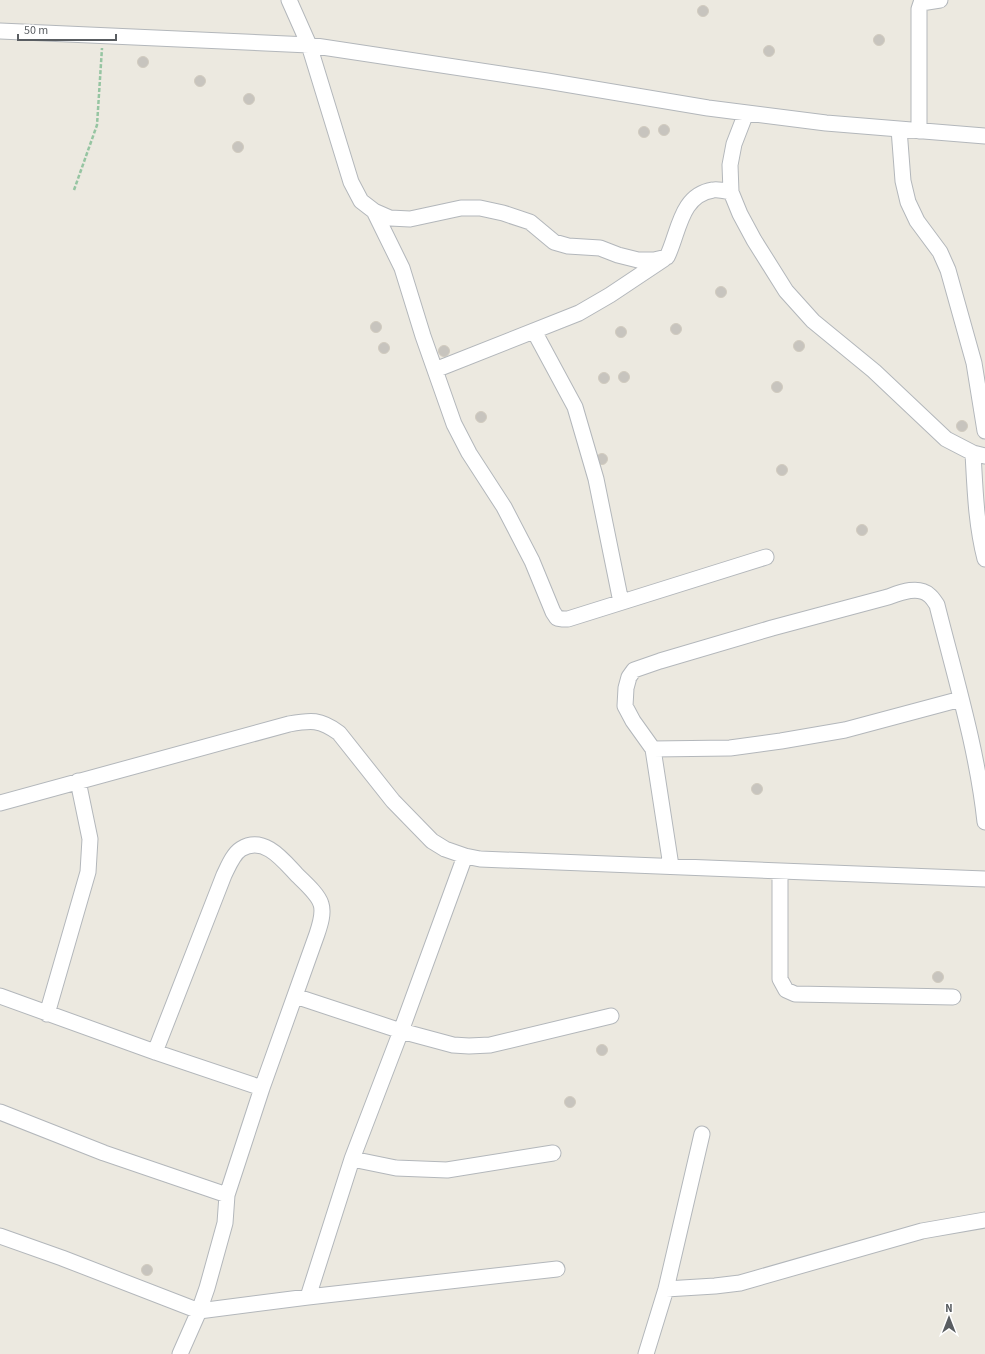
<svg xmlns="http://www.w3.org/2000/svg" width="985" height="1354" font-family="'Source Sans 3',sans-serif">
	<style>
		.building { fill: #c7c4be; stroke: #d1cbbf }
		.lines { fill: none; stroke-linecap: round; stroke-linejoin: round }
		.minor-casing { stroke: #b3b7bb; stroke-width: 17 }
		.path { stroke: #96c5a2; stroke-width: 2.5; stroke-dasharray: 4 2; stroke-linecap: butt }
		.minor { stroke: #fff; stroke-width: 15 }
	</style>
	<rect width="100%" height="100%" fill="#ece9e0"/>
	<path class="building" d="M697.5 11a5.5 5.5 0 1 1 11 0a5.5 5.5 0 1 1-11 0Z
		M873.5 40a5.5 5.5 0 1 1 11 0a5.5 5.5 0 1 1-11 0Z
		M763.5 51a5.5 5.5 0 1 1 11 0a5.5 5.5 0 1 1-11 0Z
		M137.5 62a5.5 5.5 0 1 1 11 0a5.5 5.5 0 1 1-11 0Z
		M194.5 81a5.5 5.5 0 1 1 11 0a5.5 5.5 0 1 1-11 0Z
		M243.5 99a5.5 5.5 0 1 1 11 0a5.5 5.5 0 1 1-11 0Z
		M658.5 130a5.5 5.5 0 1 1 11 0a5.5 5.5 0 1 1-11 0Z
		M638.5 132a5.5 5.5 0 1 1 11 0a5.5 5.5 0 1 1-11 0Z
		M232.5 147a5.5 5.5 0 1 1 11 0a5.5 5.5 0 1 1-11 0Z
		M715.5 292a5.5 5.5 0 1 1 11 0a5.5 5.5 0 1 1-11 0Z
		M370.5 327a5.5 5.5 0 1 1 11 0a5.5 5.5 0 1 1-11 0Z
		M670.5 329a5.5 5.5 0 1 1 11 0a5.5 5.5 0 1 1-11 0Z
		M615.5 332a5.5 5.5 0 1 1 11 0a5.5 5.5 0 1 1-11 0Z
		M793.5 346a5.5 5.5 0 1 1 11 0a5.5 5.5 0 1 1-11 0Z
		M378.5 348a5.5 5.5 0 1 1 11 0a5.5 5.5 0 1 1-11 0Z
		M438.5 351a5.5 5.5 0 1 1 11 0a5.5 5.5 0 1 1-11 0Z
		M618.5 377a5.5 5.5 0 1 1 11 0a5.5 5.5 0 1 1-11 0Z
		M598.5 378a5.5 5.5 0 1 1 11 0a5.5 5.5 0 1 1-11 0Z
		M771.5 387a5.5 5.5 0 1 1 11 0a5.5 5.5 0 1 1-11 0Z
		M475.5 417a5.5 5.5 0 1 1 11 0a5.5 5.5 0 1 1-11 0Z
		M956.5 426a5.5 5.5 0 1 1 11 0a5.5 5.5 0 1 1-11 0Z
		M596.5 459a5.5 5.5 0 1 1 11 0a5.5 5.5 0 1 1-11 0Z
		M776.5 470a5.5 5.5 0 1 1 11 0a5.5 5.5 0 1 1-11 0Z
		M856.5 530a5.5 5.5 0 1 1 11 0a5.5 5.5 0 1 1-11 0Z
		M751.5 789a5.5 5.5 0 1 1 11 0a5.5 5.5 0 1 1-11 0Z
		M932.5 977a5.5 5.5 0 1 1 11 0a5.5 5.5 0 1 1-11 0Z
		M596.5 1050a5.5 5.5 0 1 1 11 0a5.5 5.5 0 1 1-11 0Z
		M564.5 1102a5.5 5.5 0 1 1 11 0a5.5 5.5 0 1 1-11 0Z
		M141.5 1270a5.5 5.5 0 1 1 11 0a5.5 5.5 0 1 1-11 0Z"/>
	<g class="lines">
		<defs>
			<path id="minor" d="M289,0L309,45L351,182L361,201L374,211L390,218L410,219L461,208H480L503,213L530,222L554,242L568,246L600,248L618,255L638,260H654L667,257C679,233 680,195 713,190C718,189 726,191 731,192
				M0,31L309,45L547,81L708,108L826,123L985,136
				M746,113L734,144L730,165L731,192L740,214L754,240L786,291L813,321L874,371L946,439L973,453L985,456
				M899,129L903,181L908,202L917,221L940,252L948,270L974,363L985,431
				M919,131V9L921,3L940,0
				M374,211L402,268L423,336L454,424L469,453L504,507L532,561L553,612L557,618L563,619H568L766,557
				M534,331L575,407L596,479L621,602
				M435,370L579,313L610,295L664,259
				M973,453C975,489 976,524 985,559
				M653,749L730,748L781,741L845,730L961,699
				M0,803L289,724C311,720 320,719 339,733L393,801L432,841L445,849L465,856L480,859L985,879
				M671,866L653,749L633,721L625,706L626,688L629,677L634,670L660,661L772,628L888,597C899,593 918,585 929,595C932,597 935,602 937,605C955,677 977,748 985,822
				M780,871V979L786,990L795,994L953,997
				M0,996L155,1052L262,1088
				M295,996L401,1031L453,1045L469,1046L490,1045L611,1016
				M47,1014L88,872L90,839L78,781
				M155,1052L224,875C228,867 233,854 241,849C264,835 283,860 297,875C304,882 318,894 321,904C324,913 320,925 317,934L262,1088L227,1195L225,1223L207,1288L199,1311L180,1354
				M0,1112L104,1153L227,1195
				M352,1159L396,1168L447,1170L553,1153
				M0,1236L62,1258L199,1311L308,1297L557,1269
				M666,1289L715,1286L740,1283L922,1231L985,1220
				M308,1297L352,1159L401,1031L465,856
				M646,1354L666,1289L702,1134"/>
		</defs>
		<use href="#minor" class="minor-casing"/>
		<path class="path" d="M74,190L97,125L102,48"/>
		<use href="#minor" class="minor"/>
	</g>
	<g transform="translate(949 1318)" stroke="#ffffff" stroke-width="3" paint-order="stroke">
	<path d="M0-3L7 15L0 10L-7 15Z" fill="#595d61"/>
	<text y="-6" font-size="11" font-weight="bold" text-anchor="middle" fill="#595d61">N</text>
	</g>
	<path d="M18 34v6h98v-6" fill="none" stroke="#595d61" stroke-width="2"/>
	<text x="24" y="34" font-size="12" fill="#595d61" stroke="#ffffff" stroke-width="3" paint-order="stroke">50 m</text>
</svg>
